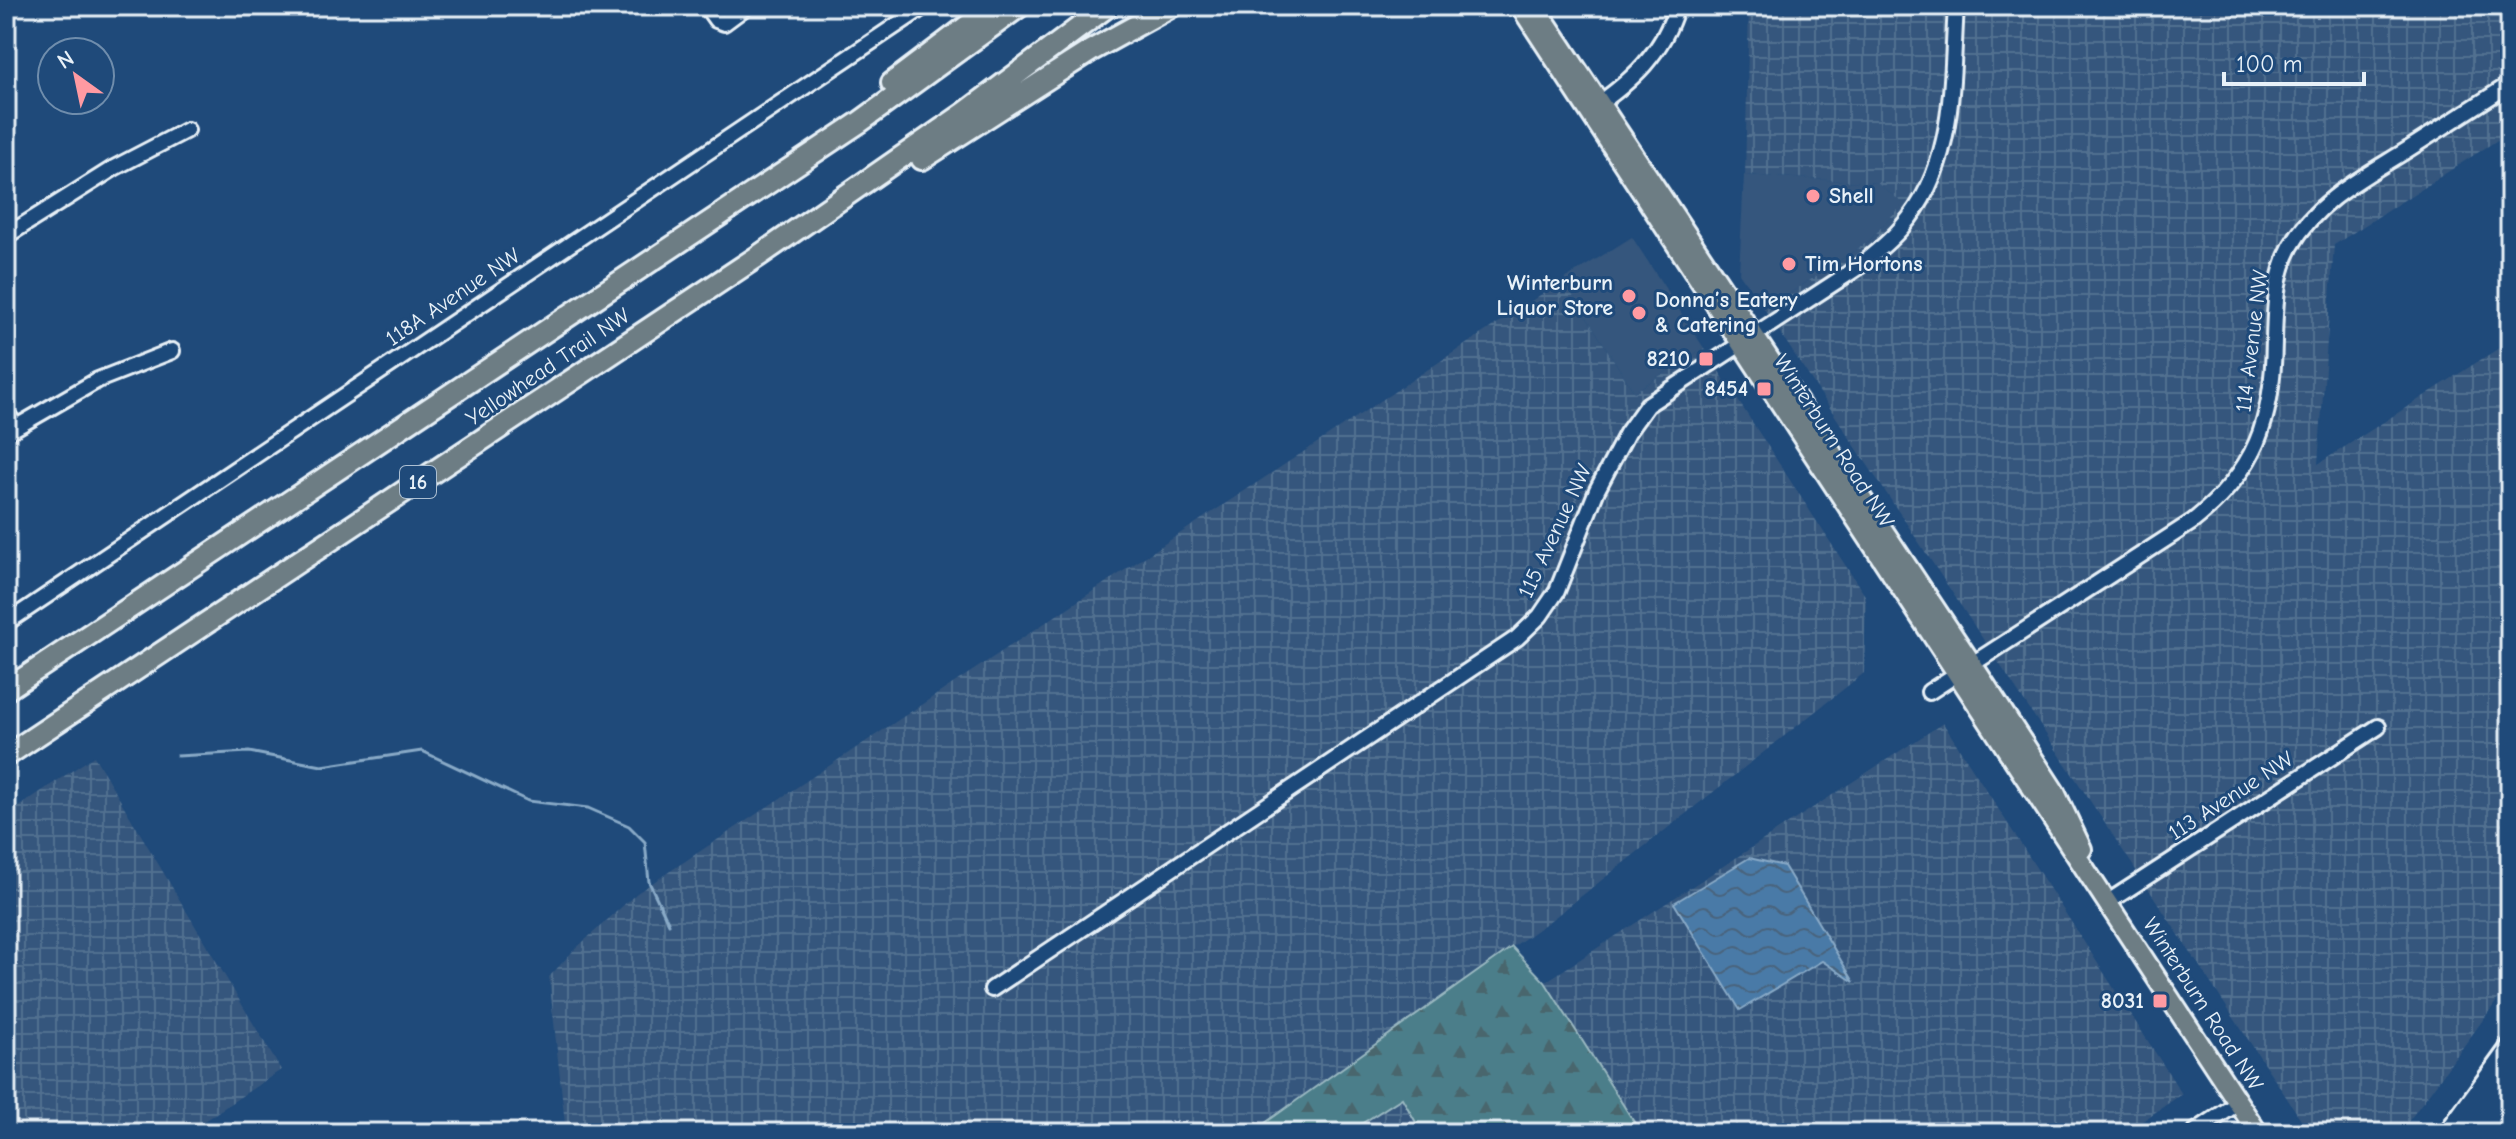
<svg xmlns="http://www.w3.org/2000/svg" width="2516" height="1139" font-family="'Comic Neue',sans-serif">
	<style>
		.built { fill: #34567d }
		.industrial { fill: url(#industrial-grid) }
		.forest { fill: url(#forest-firs); stroke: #9ab8c1; stroke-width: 2 }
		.water { fill: url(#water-waves); stroke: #89aac7; stroke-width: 2 }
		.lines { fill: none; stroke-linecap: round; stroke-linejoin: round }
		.stream { stroke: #89aac7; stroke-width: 3 }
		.minor-casing { stroke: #e8f1f8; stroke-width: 20 }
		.major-casing { stroke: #e8f1f8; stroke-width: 24 }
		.highway-casing { stroke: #e8f1f8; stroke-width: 26 }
		.minor { stroke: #1f4a7a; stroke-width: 14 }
		.major { stroke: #6d7d84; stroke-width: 18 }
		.highway { stroke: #6d7d84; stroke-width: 20 }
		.rail { stroke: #e8f1f8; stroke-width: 3 }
		.poi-dot { fill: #ff9aa2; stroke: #1f4a7a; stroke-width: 3 }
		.labels { text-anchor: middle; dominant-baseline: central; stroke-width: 6; stroke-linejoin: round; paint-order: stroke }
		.shield { fill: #1f4a7a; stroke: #acbfd2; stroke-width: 2 }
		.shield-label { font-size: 20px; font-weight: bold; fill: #e8f1f8 }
		.poi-label { font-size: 22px; font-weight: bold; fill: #e8f1f8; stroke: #1f4a7a; text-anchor: end }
		.street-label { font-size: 22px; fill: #e8f1f8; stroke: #1f4a7a }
	</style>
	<defs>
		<pattern id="industrial-grid" width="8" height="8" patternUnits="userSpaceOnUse" patternTransform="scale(2)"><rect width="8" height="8" fill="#34567d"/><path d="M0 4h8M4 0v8" fill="none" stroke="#516f90"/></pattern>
		<pattern id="forest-firs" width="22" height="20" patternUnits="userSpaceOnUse" patternTransform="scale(2)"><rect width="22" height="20" fill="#4c7e8a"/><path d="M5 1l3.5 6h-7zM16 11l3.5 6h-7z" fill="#49666d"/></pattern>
		<pattern id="water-waves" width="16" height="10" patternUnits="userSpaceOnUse" patternTransform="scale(2)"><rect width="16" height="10" fill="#4a7aa7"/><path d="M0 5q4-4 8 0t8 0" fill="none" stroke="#48647d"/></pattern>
	</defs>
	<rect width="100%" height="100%" fill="#1f4a7a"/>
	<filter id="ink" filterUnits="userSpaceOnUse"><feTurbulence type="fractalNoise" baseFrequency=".0125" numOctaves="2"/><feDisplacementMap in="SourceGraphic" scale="16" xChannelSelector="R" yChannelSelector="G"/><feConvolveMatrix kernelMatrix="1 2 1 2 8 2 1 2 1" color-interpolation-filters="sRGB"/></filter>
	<g filter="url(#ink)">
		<path class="built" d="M1744,175L1877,183L1904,203L1869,241L1765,310L1739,273Z
			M1632,237L1704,348L1634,392L1563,280Z"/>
		<path class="industrial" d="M1749,6H2510V132L2334,245L2318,464L2510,341V983L2400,1133H2310L1765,310L1869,241L1903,203L1877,183L1745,175Z
			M1563,280L1634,392L1704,348L1866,597L1864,673L1555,917L1251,1133H566L549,977L573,951L637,893Z
			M1943,723L2182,1094L2125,1133H1641L1545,982Z
			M94,756L281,1070L186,1133H6V815Z
			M1403,1098L1422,1133H1347Z"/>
		<path class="forest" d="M1512,947L1545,982L1641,1133H1422L1402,1098L1347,1133H1251Z"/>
		<path class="water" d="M1749,858L1784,866L1854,982L1822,961L1740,1010L1674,903Z"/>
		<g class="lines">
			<path class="stream" d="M177,756L249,752L322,766L422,751L528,801L588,808L629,826L645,842L649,882L669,924"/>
			<defs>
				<path id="minor" d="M706,6L716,20L724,23L747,6
					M1593,108C1632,81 1663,53 1677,6
					M6,236L114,168L187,130
					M6,412L16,427
					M6,433L98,380L172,351
					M6,623L925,6
					M1929,692L2192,522C2256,471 2273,421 2274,341C2275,308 2275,276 2291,246C2317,200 2364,177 2407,150C2441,128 2476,106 2510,84
					M2108,902L2378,727
					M992,989L1517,638L1540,616L1557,591L1597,490L1627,433L1647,405L1857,268C1872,255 1889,243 1902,227C1956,166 1951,82 1956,6
					M2193,1133L2238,1103"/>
				<path id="major" d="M1520,6L2258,1133
					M1535,6L1972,664L2055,792L2082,849"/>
				<path id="highway" d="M892,83L994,6
					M922,159L1092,50L1172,6
					M6,690L860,122L1020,6
					M6,756L760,255L965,113L1108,6"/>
			</defs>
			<use href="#minor" class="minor-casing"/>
			<use href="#major" class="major-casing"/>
			<use href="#highway" class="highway-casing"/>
			<use href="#minor" class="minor"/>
			<use href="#major" class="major"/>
			<use href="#highway" class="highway"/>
			<path class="rail" d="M2435,1133L2510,1030"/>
		</g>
	</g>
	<g class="poi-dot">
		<circle cx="1813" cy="196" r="8"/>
		<circle cx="1789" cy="264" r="8"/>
		<circle cx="1629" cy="296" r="8"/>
		<circle cx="1639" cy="313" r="8"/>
		<rect x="1698" y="351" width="16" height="16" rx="4"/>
		<rect x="1756" y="381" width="16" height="16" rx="4"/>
		<rect x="2152" y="993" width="16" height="16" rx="4"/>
	</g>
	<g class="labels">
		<rect class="shield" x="400" y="466" width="36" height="32" rx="6"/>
		<g class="shield-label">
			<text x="418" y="482">16</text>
		</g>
		<g class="poi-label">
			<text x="1829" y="196" text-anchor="start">Shell</text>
			<text x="1805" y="264" text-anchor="start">Tim Hortons</text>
			<text x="1613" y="283">Winterburn<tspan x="1613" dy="25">Liquor Store</tspan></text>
			<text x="1655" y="300" text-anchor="start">Donna’s Eatery<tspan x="1655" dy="25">&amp; Catering</tspan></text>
			<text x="1690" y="359">8210</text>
			<text x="1748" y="389">8454</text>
			<text x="2144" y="1001">8031</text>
		</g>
		<g class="street-label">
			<text transform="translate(453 297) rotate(-34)">118A Avenue NW</text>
			<text transform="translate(2252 341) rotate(-83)">114 Avenue NW</text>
			<text transform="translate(548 367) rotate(-34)">Yellowhead Trail NW</text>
			<text transform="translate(1834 441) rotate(57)">Winterburn Road NW</text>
			<text transform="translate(1555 531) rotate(-65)">115 Avenue NW</text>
			<text transform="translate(2231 796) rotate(-33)">113 Avenue NW</text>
			<text transform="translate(2203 1004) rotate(57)">Winterburn Road NW</text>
		</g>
	</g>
	<rect width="2516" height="1139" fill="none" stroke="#1f4a7a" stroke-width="32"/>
	<rect x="16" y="16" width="2484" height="1107" fill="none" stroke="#e8f1f8" stroke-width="3" filter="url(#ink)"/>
	<g transform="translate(76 76) rotate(327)"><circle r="38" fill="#1f4a7a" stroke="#6f8dac" stroke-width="2"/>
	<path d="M0-6L14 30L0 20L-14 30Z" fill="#ff9aa2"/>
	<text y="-12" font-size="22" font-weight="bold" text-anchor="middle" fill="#e8f1f8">N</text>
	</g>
	<path d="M2224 72v12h140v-12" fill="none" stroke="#e8f1f8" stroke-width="4"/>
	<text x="2236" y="72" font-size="24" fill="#e8f1f8" stroke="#1f4a7a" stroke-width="6" paint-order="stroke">100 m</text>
</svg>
